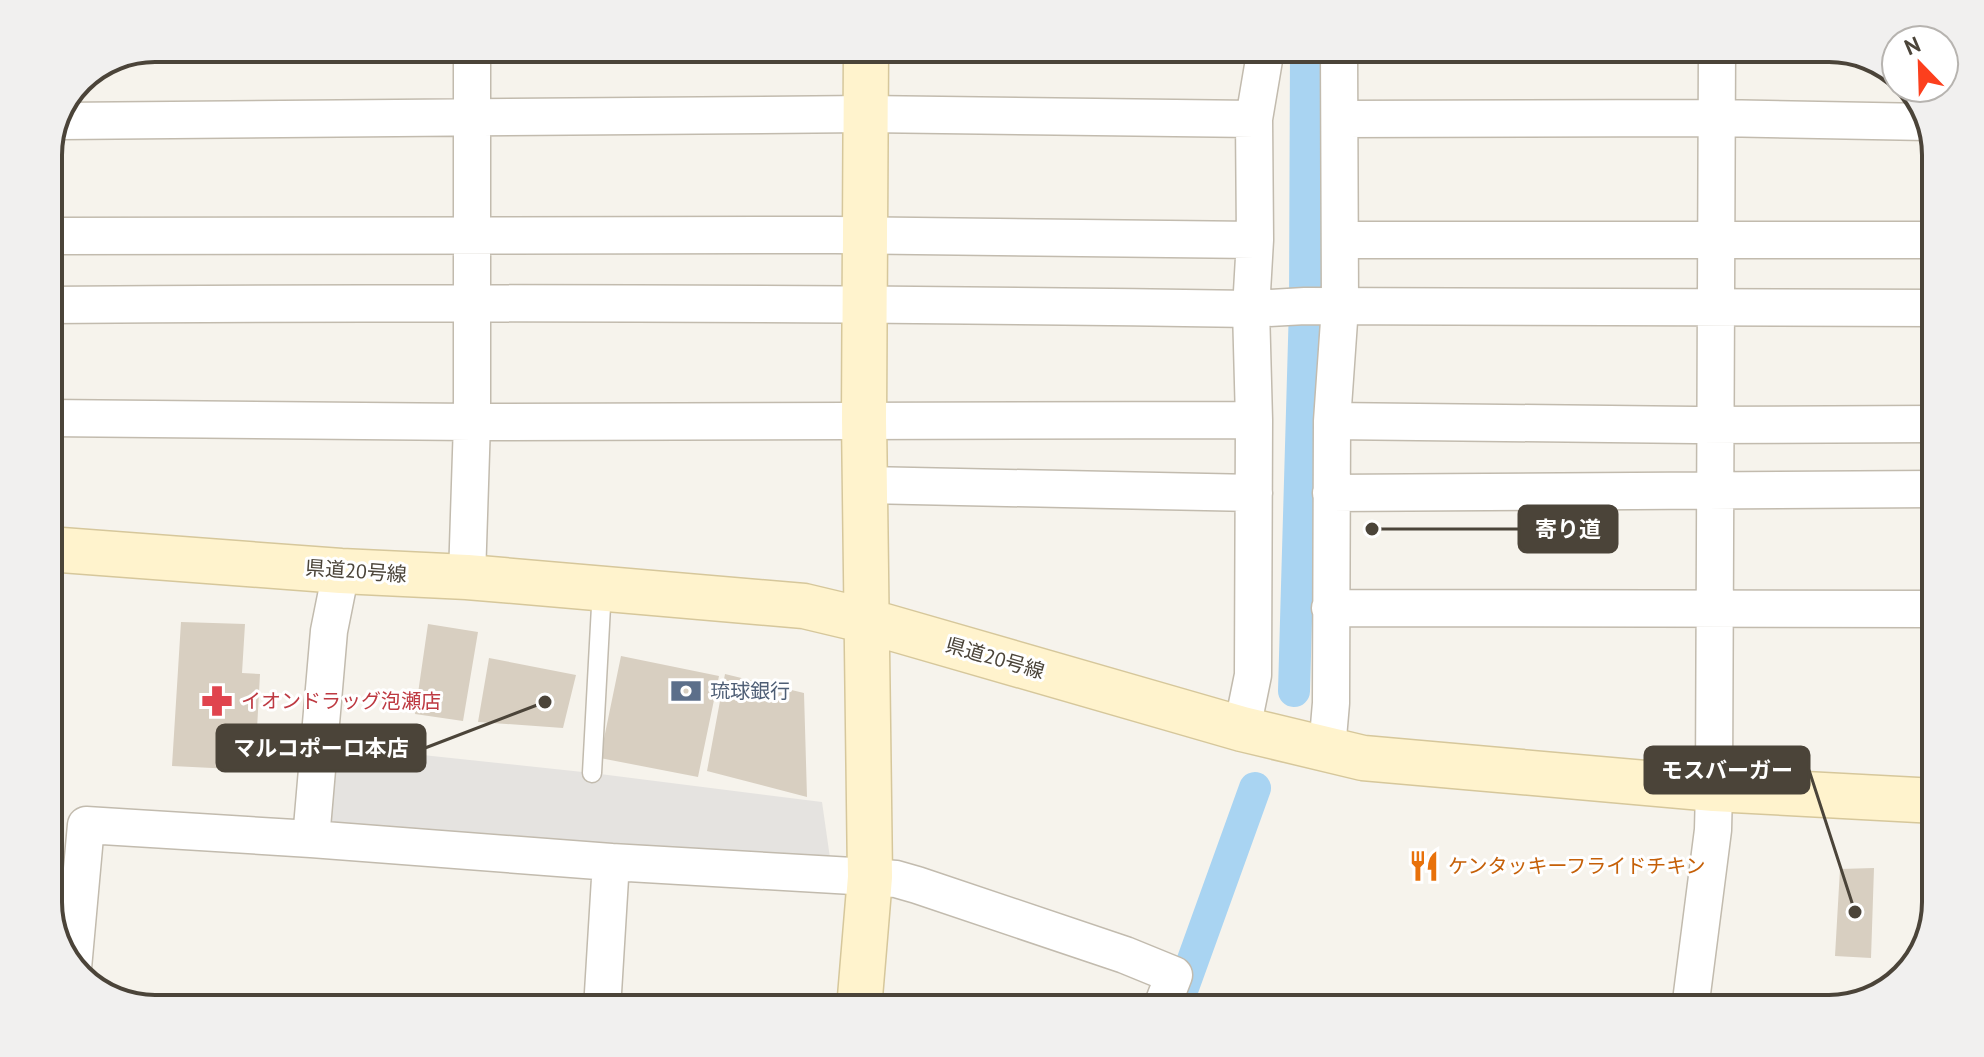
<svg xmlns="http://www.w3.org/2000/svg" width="1984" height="1057" font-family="'PT Sans','Noto Sans JP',sans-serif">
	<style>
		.parking { fill: #e5e3e0 }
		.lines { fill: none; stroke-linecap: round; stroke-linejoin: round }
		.canal { stroke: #a9d4f2; stroke-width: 32 }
		.building { fill: #d8cfc1 }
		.lane-casing { stroke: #c2bbae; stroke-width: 21 }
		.street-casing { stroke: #c2bbae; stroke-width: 39 }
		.secondary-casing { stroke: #d6c79b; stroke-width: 47 }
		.lane { stroke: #fff; stroke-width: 18 }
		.street { stroke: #fff; stroke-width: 36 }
		.secondary { stroke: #fff3cd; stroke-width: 44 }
		.labels { text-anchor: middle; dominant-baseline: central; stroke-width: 6; stroke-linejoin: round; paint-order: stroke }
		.street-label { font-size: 20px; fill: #4b4439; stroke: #fff }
		.service-label { font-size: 20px; fill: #4e5e75; stroke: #fff; text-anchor: start }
		.health-label { font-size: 20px; fill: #be3a42; stroke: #fff; text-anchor: start }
		.food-label { font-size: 20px; fill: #c56008; stroke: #fff; text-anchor: start }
		.rim { fill: none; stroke: #4b4439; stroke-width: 4 }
		.leader { fill: none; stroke: #4b4439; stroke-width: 3 }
		.callout-dot { fill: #4b4439; stroke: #fff; stroke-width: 3 }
		.callout { fill: #4b4439; stroke: #4b4439; stroke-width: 3 }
		.callout-label { font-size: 22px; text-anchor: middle; font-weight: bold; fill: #fff }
	</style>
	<rect width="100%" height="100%" fill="#f6f3ec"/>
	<path class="parking" d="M338,746L592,773L822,802L832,872L329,825Z"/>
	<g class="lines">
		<path class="canal" d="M1294,691L1305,306L1306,48
			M1176,1007L1255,788"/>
	</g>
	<path class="building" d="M181,622L245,624L242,673L260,674L257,729L238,728L233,769L172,766Z
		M428,624L478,632L463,721L415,714Z
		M621,656L719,676L698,777L600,758Z
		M489,658L576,675L563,728L478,722Z
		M725,674L804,693L807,797L707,771Z
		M1874,868L1871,958L1835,956L1840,869Z"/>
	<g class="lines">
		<defs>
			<path id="lane" d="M592,773L602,588"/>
			<path id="street" d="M1340,119L1716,118L1927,122
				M61,121L866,114L1254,119
				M48,236L835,235L1255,240
				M1340,240H1936
				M48,305C449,302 850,303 1251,309L1305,306L1936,308
				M48,418L472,422L1254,420
				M1332,421L1695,425L1936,424
				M866,485L1254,493
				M1331,493L1936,489
				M467,577L472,422V48
				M1330,608L1936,609
				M1242,729L1253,675L1254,420L1251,309L1255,240L1254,119L1266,48
				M1327,749L1331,703L1332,421L1340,307L1339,48
				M311,839L329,631L341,571
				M611,862L870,877L896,879L917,885L1125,955L1174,975L1161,1009
				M73,968L86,825L311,839L611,862L602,1009
				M1690,1009L1713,830L1714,789L1717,48"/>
			<path id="secondary" d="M48,549L341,571L467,577L804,606L867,621L1242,729L1363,758L1714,789L1936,801
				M859,1009L870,877L864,419L866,48"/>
		</defs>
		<use href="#lane" class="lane-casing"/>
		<use href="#street" class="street-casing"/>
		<use href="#secondary" class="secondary-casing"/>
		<use href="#lane" class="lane"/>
		<use href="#street" class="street"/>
		<use href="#secondary" class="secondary"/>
	</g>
	<defs>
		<symbol id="bank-bare" viewBox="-9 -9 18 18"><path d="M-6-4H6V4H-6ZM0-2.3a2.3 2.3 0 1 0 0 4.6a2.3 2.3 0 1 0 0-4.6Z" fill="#5c6f8a" stroke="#fff" stroke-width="2.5" paint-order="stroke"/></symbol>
		<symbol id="pharmacy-bare" viewBox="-9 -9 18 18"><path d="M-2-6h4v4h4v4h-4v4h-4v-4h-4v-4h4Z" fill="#e0444e" stroke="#fff" stroke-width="2.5" paint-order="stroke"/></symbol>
		<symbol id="restaurant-bare" viewBox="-9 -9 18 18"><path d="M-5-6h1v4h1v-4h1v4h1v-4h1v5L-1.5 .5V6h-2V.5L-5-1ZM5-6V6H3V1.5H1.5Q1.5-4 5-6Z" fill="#e8710a" stroke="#fff" stroke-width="2.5" paint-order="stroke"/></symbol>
	</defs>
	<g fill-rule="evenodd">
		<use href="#bank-bare" x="664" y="669" width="44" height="44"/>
		<use href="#pharmacy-bare" x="195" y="679" width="44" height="44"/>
		<use href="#restaurant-bare" x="1402" y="844" width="44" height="44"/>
	</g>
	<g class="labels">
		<g class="street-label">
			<text transform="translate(356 571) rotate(4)">県道20号線</text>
			<text transform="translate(995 658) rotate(16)">県道20号線</text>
		</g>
		<g class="service-label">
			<text x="710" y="691">琉球銀行</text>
		</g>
		<g class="health-label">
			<text x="241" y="701">イオンドラッグ泡瀬店</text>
		</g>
		<g class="food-label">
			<text x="1448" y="866">ケンタッキーフライドチキン</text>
		</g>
	</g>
	<path d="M0 0H1984V1057H0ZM155 62H1829A93 93 0 0 1 1922 155V902A93 93 0 0 1 1829 995H155A93 93 0 0 1 62 902V155A93 93 0 0 1 155 62Z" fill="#f1f0ef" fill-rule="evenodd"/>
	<path class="rim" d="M155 62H1829A93 93 0 0 1 1922 155V902A93 93 0 0 1 1829 995H155A93 93 0 0 1 62 902V155A93 93 0 0 1 155 62Z"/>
	<path class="leader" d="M1372 529L1519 529M545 702L425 748M1855 912L1809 770"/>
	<g class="callout-dot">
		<circle cx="1372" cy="529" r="8"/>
		<circle cx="545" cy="702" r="8"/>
		<circle cx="1855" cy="912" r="8"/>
	</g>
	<g class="callout">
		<rect x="1519" y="506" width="98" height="46" rx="8"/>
		<rect x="217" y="725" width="208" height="46" rx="8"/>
		<rect x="1645" y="747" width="164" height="46" rx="8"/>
	</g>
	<g class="callout-label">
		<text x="1568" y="537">寄り道</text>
		<text x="321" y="756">マルコポーロ本店</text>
		<text x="1727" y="778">モスバーガー</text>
	</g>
	<g transform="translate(1920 64) rotate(337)"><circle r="38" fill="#ffffff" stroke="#b7b4b0" stroke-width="2"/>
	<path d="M0-6L14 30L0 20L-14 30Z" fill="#fc3f1d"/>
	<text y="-12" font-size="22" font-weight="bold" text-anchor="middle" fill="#4b4439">N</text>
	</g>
</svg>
